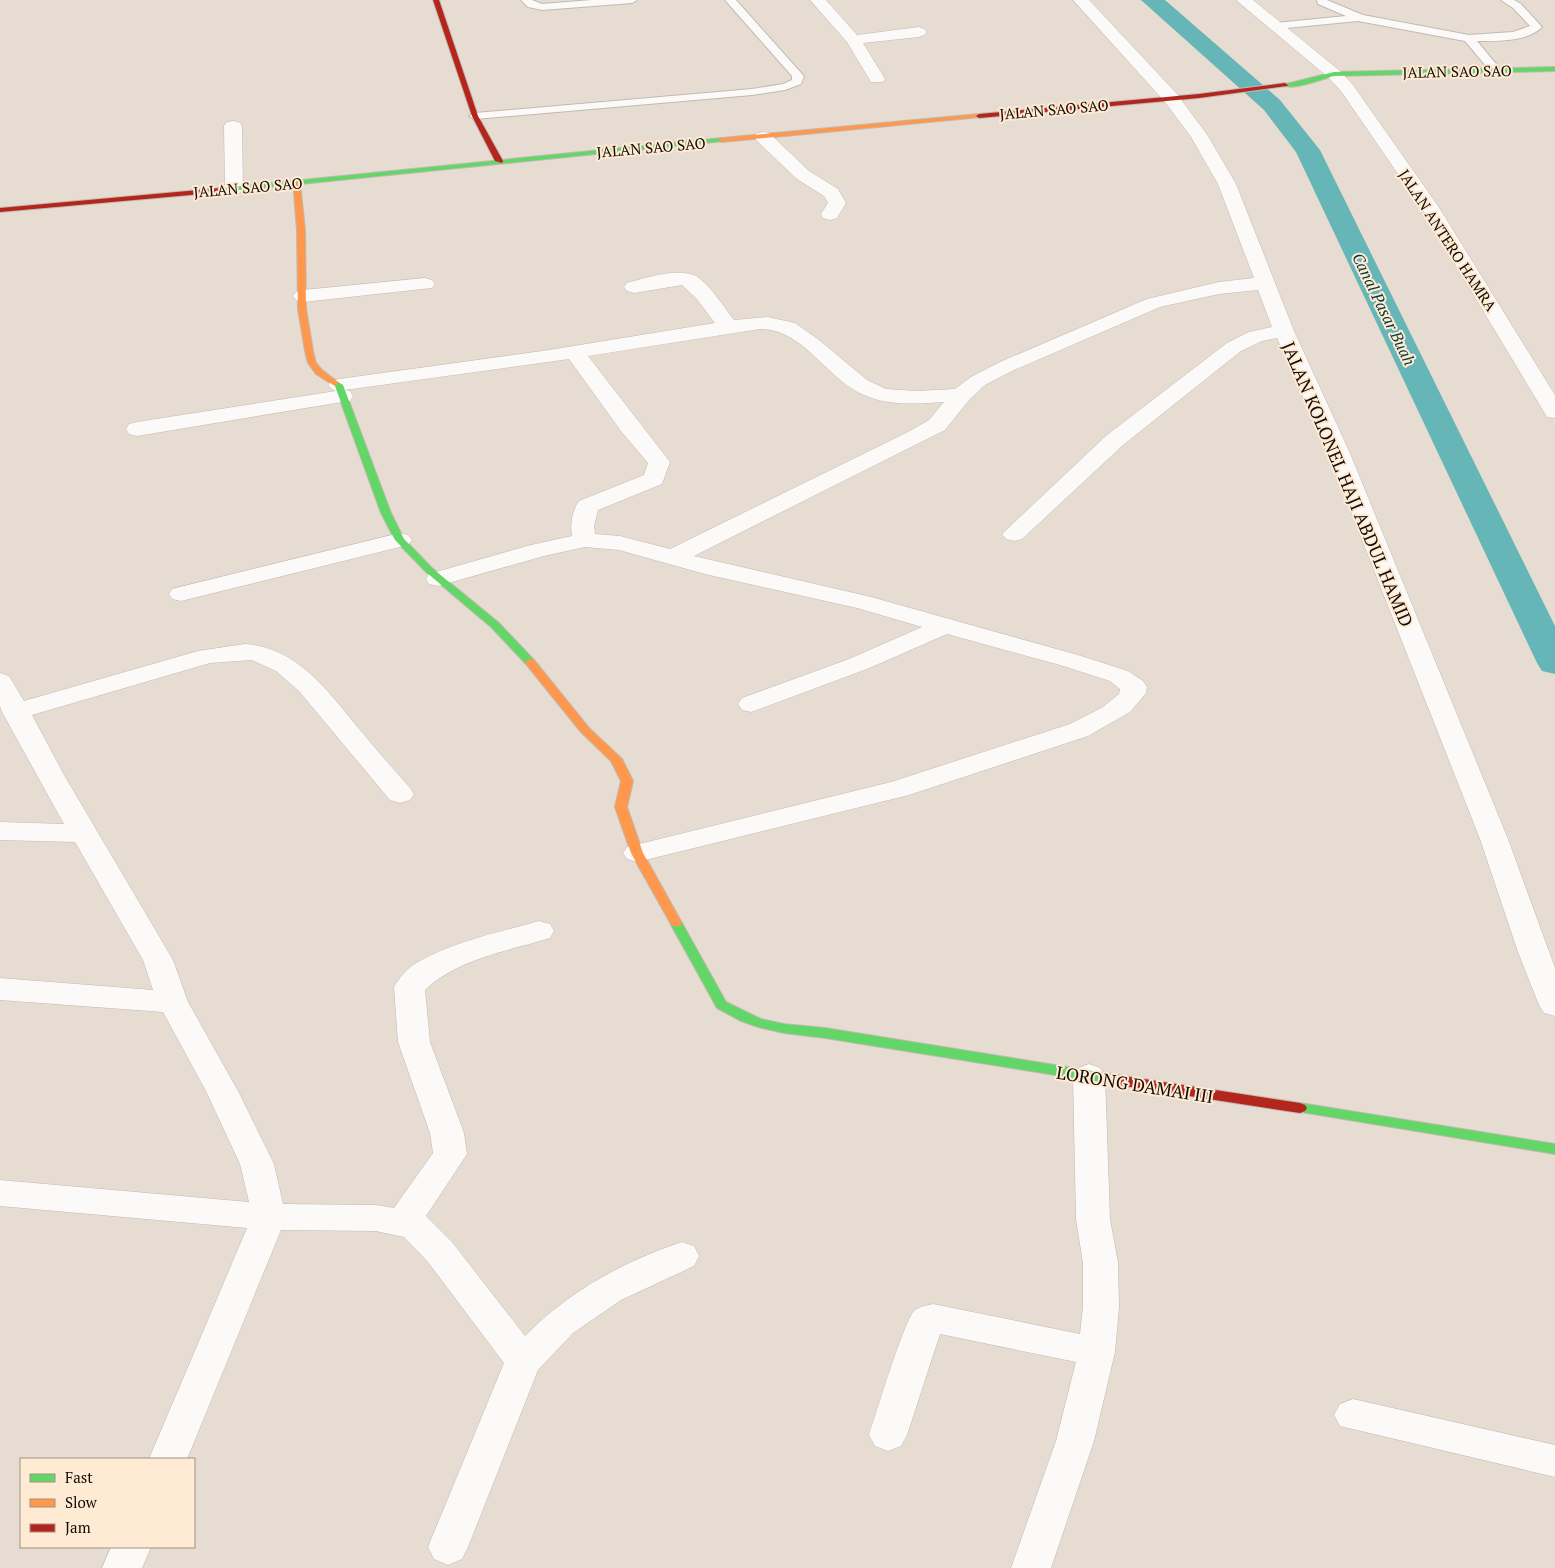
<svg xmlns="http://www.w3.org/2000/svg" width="1555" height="1568" font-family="'PT Serif',serif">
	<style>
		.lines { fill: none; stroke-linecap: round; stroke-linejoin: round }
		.canal { fill: #67b6b7; fill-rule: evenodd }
		.lane-casing { stroke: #c2b9b1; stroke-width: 2 }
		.street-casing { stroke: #c2b9b1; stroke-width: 1 }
		.fast-casing { stroke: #c2b9b1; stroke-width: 2 }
		.slow-casing { stroke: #c2b9b1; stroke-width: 2 }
		.jam-casing { stroke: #c2b9b1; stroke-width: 2 }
		.lane { fill: #fbfaf8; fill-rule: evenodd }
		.street { fill: #fbfaf8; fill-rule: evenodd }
		.fast { fill: #63d668; fill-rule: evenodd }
		.slow { fill: #ff974d; fill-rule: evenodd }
		.jam { fill: #b3261e; fill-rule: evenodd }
		.labels { text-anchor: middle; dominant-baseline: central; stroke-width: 4; stroke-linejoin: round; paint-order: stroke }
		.far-street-label { font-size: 15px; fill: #130c05; stroke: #ffead4 }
		.far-water-label { font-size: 16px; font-style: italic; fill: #02393c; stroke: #ffead4 }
		.street-label { font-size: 18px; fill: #130c05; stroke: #ffead4 }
	</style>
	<rect width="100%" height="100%" fill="#e7dcd1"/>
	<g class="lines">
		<path class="canal" d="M1141,0H1165L1280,100L1320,150L1555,626V674L1542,671L1537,663L1296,152L1264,110Z"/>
		<defs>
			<path id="lane" d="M521,0H532L542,4L592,0H637L632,3L542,10L528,7Z
				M725,0H736L802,74L804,76L801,84L785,90L752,95L475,119L469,116L475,113L752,89L783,84L792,80V76Z
				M1317,0H1327L1363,15L1469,35L1513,32L1530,26L1513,8L1501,0H1514L1521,4L1542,27C1528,42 1497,41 1477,41L1501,70L1495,73L1491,72L1465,41L1358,21L1276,29L1271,26L1276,23L1346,16L1318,4Z"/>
			<path id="street" d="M810,0H826L857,35L919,27L924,29L927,32L924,35L919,37L863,43L885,79L883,82H871L847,42Z
				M1073,0H1089L1177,94L1208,136L1236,184L1294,331L1349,451L1508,839L1555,968V1016L1544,1013L1539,1005L1518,952L1480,839L1327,451L1277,338L1262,341L1241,351L1123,445L1022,539L1014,541L1006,539L1002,534L1107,435L1227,343L1249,332L1272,327L1258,290L1219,294L1160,307L1014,370L985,385L969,400L945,430L694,556L871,597L1078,655L1128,671L1143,681L1147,687L1146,693L1130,712L1088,736L909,795L637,862L627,859L623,853L627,847L891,782L1070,724L1103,707L1119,694L1120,689L1110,681L1060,665L947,634L867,669L751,712L742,710L738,704L742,698L849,659L922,627L857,608L705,574L619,550L585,547L544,556L438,586L429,584L426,579L429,574L531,545L572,536C570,524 572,511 579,501L644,475L648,463L621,431L569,359L345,390L350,391L353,396L350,401L342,402L137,436L129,434L126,429L129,424L137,422L336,391L332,389L328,385L332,381L339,379L549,350L715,323L696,298L682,285L634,293L627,291L624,287L627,283C645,278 683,266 699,278C713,289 723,306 734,320L768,317L795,323L819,340L867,380L886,389L916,391L955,389L971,377L1000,362L1147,299L1219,282L1254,278L1218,184L1191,137L1165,102ZM760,329C804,329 826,379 864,395C889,406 917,404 944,402L929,420L908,432L670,549L620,536L595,534L594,526L598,510L662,484L670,462L588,356Z
				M1236,0H1253L1340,71L1353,85L1438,206L1555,395V418L1547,417L1544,412L1420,206L1341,91L1328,77Z
				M233,121L239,122L242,126L243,189L240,193L234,194L228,193L225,189L224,126L227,122Z
				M763,132L769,133L809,171L838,189L846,203L837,218L830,220L823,218L821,214L828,203L824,196L797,179L757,141L754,137L757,133Z
				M425,278L432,280L435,284L432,288L303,302L296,300L293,296L296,292L303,290Z
				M400,533L408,535L412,540L408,545L181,601L172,599L169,594L172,589Z
				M245,644C297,647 329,692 360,730C376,749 393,769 410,788L414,794L410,800L400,803L390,800L299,691L276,671L252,660L210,663L32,715L64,775L173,960L188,1002L238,1091L274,1164L283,1204L376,1205L394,1208L433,1153L430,1133L398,1042L394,987C399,978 408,967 418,962C453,942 500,932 539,921L550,924L554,931L550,938C508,951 457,959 425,990L430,1042L464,1133L467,1154L426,1216L452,1242L525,1336C568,1292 624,1261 682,1242L694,1246L699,1256L694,1266L621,1300L573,1333L538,1370L468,1547L462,1559L448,1565L434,1559L428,1547L504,1363L428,1262L404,1237L376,1231L281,1230L187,1459H149L247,1228L0,1206V1180L249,1202L240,1164L206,1091L163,1012L0,1000V978L153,990L143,960L75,842L0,840V822L64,824L2,712L0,706V673L9,676L24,701L198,651Z
				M1089,1064L1100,1068L1105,1076L1110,1219L1118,1263L1119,1307L1115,1352L1094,1441L1051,1568H1011L1056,1441L1076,1362L940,1334L907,1435L901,1446L888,1451L875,1446L869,1435C876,1415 904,1320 915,1310C919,1307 928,1305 933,1304L1080,1334L1083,1307V1263L1076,1219L1073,1076L1078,1068Z
				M1353,1399L1555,1445V1477L1340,1426L1334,1415L1340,1404Z
				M111,1547H151L142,1568H102Z"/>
			<path id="fast" d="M1555,67V71L1334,76C1322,79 1292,91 1282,85L1334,72Z
				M722,138L726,140L724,141L221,192L217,190L221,188Z
				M335,380L343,385L391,513L404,539L432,568L499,623L534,660L535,662L534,664H526L491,627L426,572L395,540L381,513L335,386L331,383Z
				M676,919L682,923L726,1002L761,1019L784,1024L825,1028L1118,1075L1123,1077L1125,1080L1123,1083L1118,1085L825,1038L784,1033L758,1027L741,1021L717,1008L670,923Z
				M1300,1103L1555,1144V1154L1295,1111L1293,1108L1295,1105Z"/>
			<path id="slow" d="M979,114L981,115V117L722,142L718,140L722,138Z
				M293,181L300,183L305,230L306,309L313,351L316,363L322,370L339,383L335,386L316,374L308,363L305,351L298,309L297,230Z
				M530,659L534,660L589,728L622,759L633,781L627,807L643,853L682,923L680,926H672L631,853L615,807L621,781L611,761L581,732L526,664L525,662Z"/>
			<path id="jam" d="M433,0H439L478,116L503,161L502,163L495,161L472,116Z
				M1285,83L1288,85L1287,86L1199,98L979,118L976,116L979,114L1199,94Z
				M221,188L225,190L224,192L0,212V208Z
				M1118,1075L1300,1103L1305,1105L1307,1108L1305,1111L1300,1113L1118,1085L1113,1083L1111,1080L1113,1077Z"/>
		</defs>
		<use href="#lane" class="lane-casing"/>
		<use href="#street" class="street-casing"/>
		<use href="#fast" class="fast-casing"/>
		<use href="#slow" class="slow-casing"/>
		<use href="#jam" class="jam-casing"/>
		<use href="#lane" class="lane"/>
		<use href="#street" class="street"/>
		<use href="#fast" class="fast"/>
		<use href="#slow" class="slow"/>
		<use href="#jam" class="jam"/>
	</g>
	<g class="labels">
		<g class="far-street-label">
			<text transform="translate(1457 71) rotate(-1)">JALAN SAO SAO</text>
			<text transform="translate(1054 109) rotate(-5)">JALAN SAO SAO</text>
			<text transform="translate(651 147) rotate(-5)">JALAN SAO SAO</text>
			<text transform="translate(248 187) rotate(-5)">JALAN SAO SAO</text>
			<text transform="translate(1448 240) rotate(57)">JALAN ANTERO HAMRA</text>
		</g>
		<g class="far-water-label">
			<text transform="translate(1384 309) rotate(64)">Canal Pasar Buah</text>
		</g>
		<g class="street-label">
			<text transform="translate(1348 484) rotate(67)">JALAN KOLONEL HAJI ABDUL HAMID</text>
			<text transform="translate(1135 1084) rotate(9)">LORONG DAMAI III</text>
		</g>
	</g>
	<rect x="20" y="1458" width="175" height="90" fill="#ffead4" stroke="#a19181"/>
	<rect x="30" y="1474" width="25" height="8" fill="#63d668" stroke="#a19181"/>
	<text x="65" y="1483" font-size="15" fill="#130c05">Fast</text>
	<rect x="30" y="1499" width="25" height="8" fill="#ff974d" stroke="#a19181"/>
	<text x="65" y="1508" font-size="15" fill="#130c05">Slow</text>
	<rect x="30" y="1524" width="25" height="8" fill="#b3261e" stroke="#a19181"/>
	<text x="65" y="1533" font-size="15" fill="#130c05">Jam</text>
</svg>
